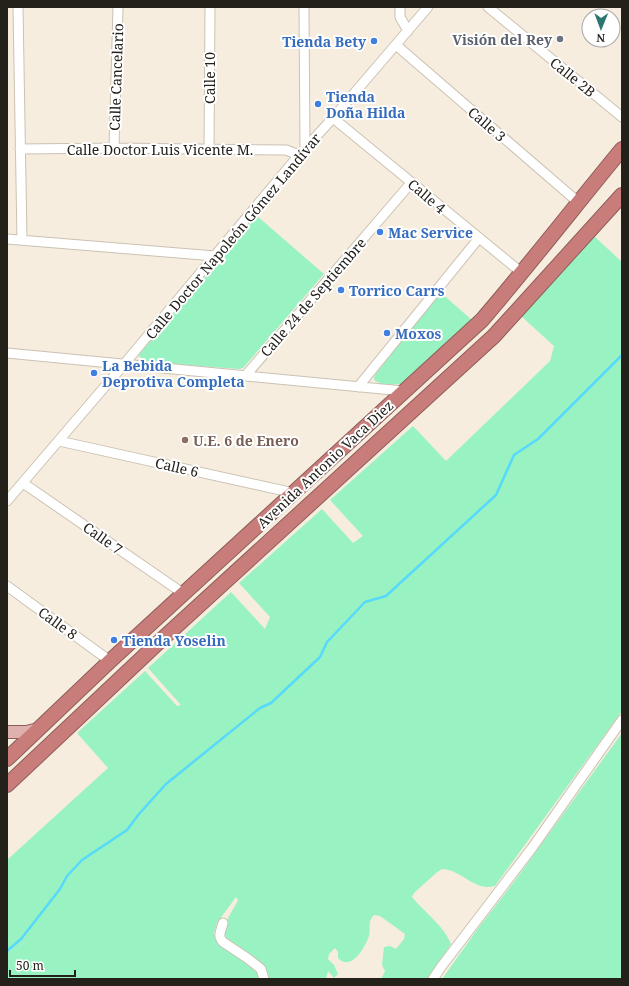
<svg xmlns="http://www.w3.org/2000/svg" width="629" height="986" font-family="'Noto Serif',serif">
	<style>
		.green { fill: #99f2c2 }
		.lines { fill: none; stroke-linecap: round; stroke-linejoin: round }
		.stream { stroke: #56d9fb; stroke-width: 2.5 }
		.minor-casing { stroke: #cbc2b3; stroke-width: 11 }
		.major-casing { stroke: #8f5d59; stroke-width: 14 }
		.highway-casing { stroke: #8f5d59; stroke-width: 16 }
		.minor { stroke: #fff; stroke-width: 9 }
		.major { stroke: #deb1af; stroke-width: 12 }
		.highway { stroke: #c87d7a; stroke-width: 14 }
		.worship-dot { fill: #6b7280; stroke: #fff; stroke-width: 1.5 }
		.shop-dot { fill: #3f7fe0; stroke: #fff; stroke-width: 1.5 }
		.education-dot { fill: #8d6e63; stroke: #fff; stroke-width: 1.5 }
		.labels { text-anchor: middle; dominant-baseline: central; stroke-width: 4; stroke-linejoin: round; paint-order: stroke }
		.worship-label { font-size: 14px; font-weight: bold; fill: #5b616d; stroke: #fff; text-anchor: end }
		.shop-label { font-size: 14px; font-weight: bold; fill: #366cbe; stroke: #fff; text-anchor: start }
		.street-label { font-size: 14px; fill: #24211b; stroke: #fff }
		.education-label { font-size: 14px; font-weight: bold; fill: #785e54; stroke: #fff; text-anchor: start }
	</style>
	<rect width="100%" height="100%" fill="#f6edde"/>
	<path class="green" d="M257,216L324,274L243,368L239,369L148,362L142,359L138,355L140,353Z
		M594,236L622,262V711L495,886C478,891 467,877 452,871C449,870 445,869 442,869L436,873L414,893L412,897C424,912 445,927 451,944L428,979H381L385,971L382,965L384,947L390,946L396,949L404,939L405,934L380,916L374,915C367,922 371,928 369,936C365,948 351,972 338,958V952L335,948L329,954L328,959L334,965L338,974L334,978L328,971L326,979H269L261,964L226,940C218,928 233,912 238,900L236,897L217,923L214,933L216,940L256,970L259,979H7V860L108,768L77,733L145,671L177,706L181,705L148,668L231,592L265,629L270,617L239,583L322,509L353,543L363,536L330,500L413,426L446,461L550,361L554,346L521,316Z
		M440,292L472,320L401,384L385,385L375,381L374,378L375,375Z
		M622,733V979H442L479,927L514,882Z"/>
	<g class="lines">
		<path class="stream" d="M7,951L21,939L60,889L67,876L82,860L127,830L139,814L166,784L260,708L271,703L320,657L327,642L365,602L386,596L496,495L514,455L538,439L622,355"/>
		<defs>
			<path id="minor" d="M18,7L22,240
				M304,7L305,149
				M400,7V17L408,31
				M488,7L622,117
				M396,45L578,202
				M333,118L522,273
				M114,148L118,7
				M20,149L114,148L286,150L299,155
				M209,149L210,7
				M7,239L215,256
				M7,353L403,391
				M246,375L411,183
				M358,387L479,238
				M59,441L294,493
				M23,483L184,594
				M7,501L125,363L299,155L333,118L428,7
				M7,586L110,661
				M223,923C221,931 217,936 223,942L247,958L261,969L264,979
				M433,979L441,967L532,848L622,720"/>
			<path id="major" d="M7,732H26L39,729"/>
			<path id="highway" d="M7,759L110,661L482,320C530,264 575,206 622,149
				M7,785L159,642L494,336L622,195"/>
		</defs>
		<use href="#minor" class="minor-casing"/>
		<use href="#major" class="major-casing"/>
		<use href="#highway" class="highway-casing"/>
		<use href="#minor" class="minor"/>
		<use href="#major" class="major"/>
		<use href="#highway" class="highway"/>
	</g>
	<circle class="worship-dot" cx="560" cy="39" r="4"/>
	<g class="shop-dot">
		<circle cx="374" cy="41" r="4"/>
		<circle cx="318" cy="104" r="4"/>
		<circle cx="380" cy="232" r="4"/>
		<circle cx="341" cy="290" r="4"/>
		<circle cx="387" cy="333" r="4"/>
		<circle cx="94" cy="373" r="4"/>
		<circle cx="114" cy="640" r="4"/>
	</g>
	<circle class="education-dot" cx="185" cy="440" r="4"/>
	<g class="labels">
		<g class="worship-label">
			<text x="552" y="39">Visión del Rey</text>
		</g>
		<g class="shop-label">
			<text x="366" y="41" text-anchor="end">Tienda Bety</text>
			<text x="326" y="96">Tienda<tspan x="326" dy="16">Doña Hilda</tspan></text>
			<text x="388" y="232">Mac Service</text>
			<text x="349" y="290">Torrico Carrs</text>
			<text x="395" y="333">Moxos</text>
			<text x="102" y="365">La Bebida<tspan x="102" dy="16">Deprotiva Completa</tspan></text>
			<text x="122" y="640">Tienda Yoselin</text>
		</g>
		<g class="street-label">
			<text transform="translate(116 77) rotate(-88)">Calle Cancelario</text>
			<text transform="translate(573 77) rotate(39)">Calle 2B</text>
			<text transform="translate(209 78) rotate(-90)">Calle 10</text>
			<text transform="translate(487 124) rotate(41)">Calle 3</text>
			<text x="160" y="149">Calle Doctor Luis Vicente M.</text>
			<text transform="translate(427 196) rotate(40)">Calle 4</text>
			<text transform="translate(233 236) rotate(-50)">Calle Doctor Napoleón Gómez Landívar</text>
			<text transform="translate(313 297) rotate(-49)">Calle 24 de Septiembre</text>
			<text transform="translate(325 464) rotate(-43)">Avenida Antonio Vaca Diez</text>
			<text transform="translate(177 467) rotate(13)">Calle 6</text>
			<text transform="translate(103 538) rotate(35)">Calle 7</text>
			<text transform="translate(58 623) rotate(36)">Calle 8</text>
		</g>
		<g class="education-label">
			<text x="193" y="440">U.E. 6 de Enero</text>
		</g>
	</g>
	<rect width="629" height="986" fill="none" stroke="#24211b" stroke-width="16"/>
	<g transform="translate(601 28) rotate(181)"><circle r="19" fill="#ffffff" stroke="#a7a6a4"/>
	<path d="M0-3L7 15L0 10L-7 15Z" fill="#2c7570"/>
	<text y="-6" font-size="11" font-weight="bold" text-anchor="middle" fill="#24211b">N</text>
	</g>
	<path d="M10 970v6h65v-6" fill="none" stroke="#24211b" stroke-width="2"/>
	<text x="16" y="970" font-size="12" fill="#24211b" stroke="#ffffff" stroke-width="3" paint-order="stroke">50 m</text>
</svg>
